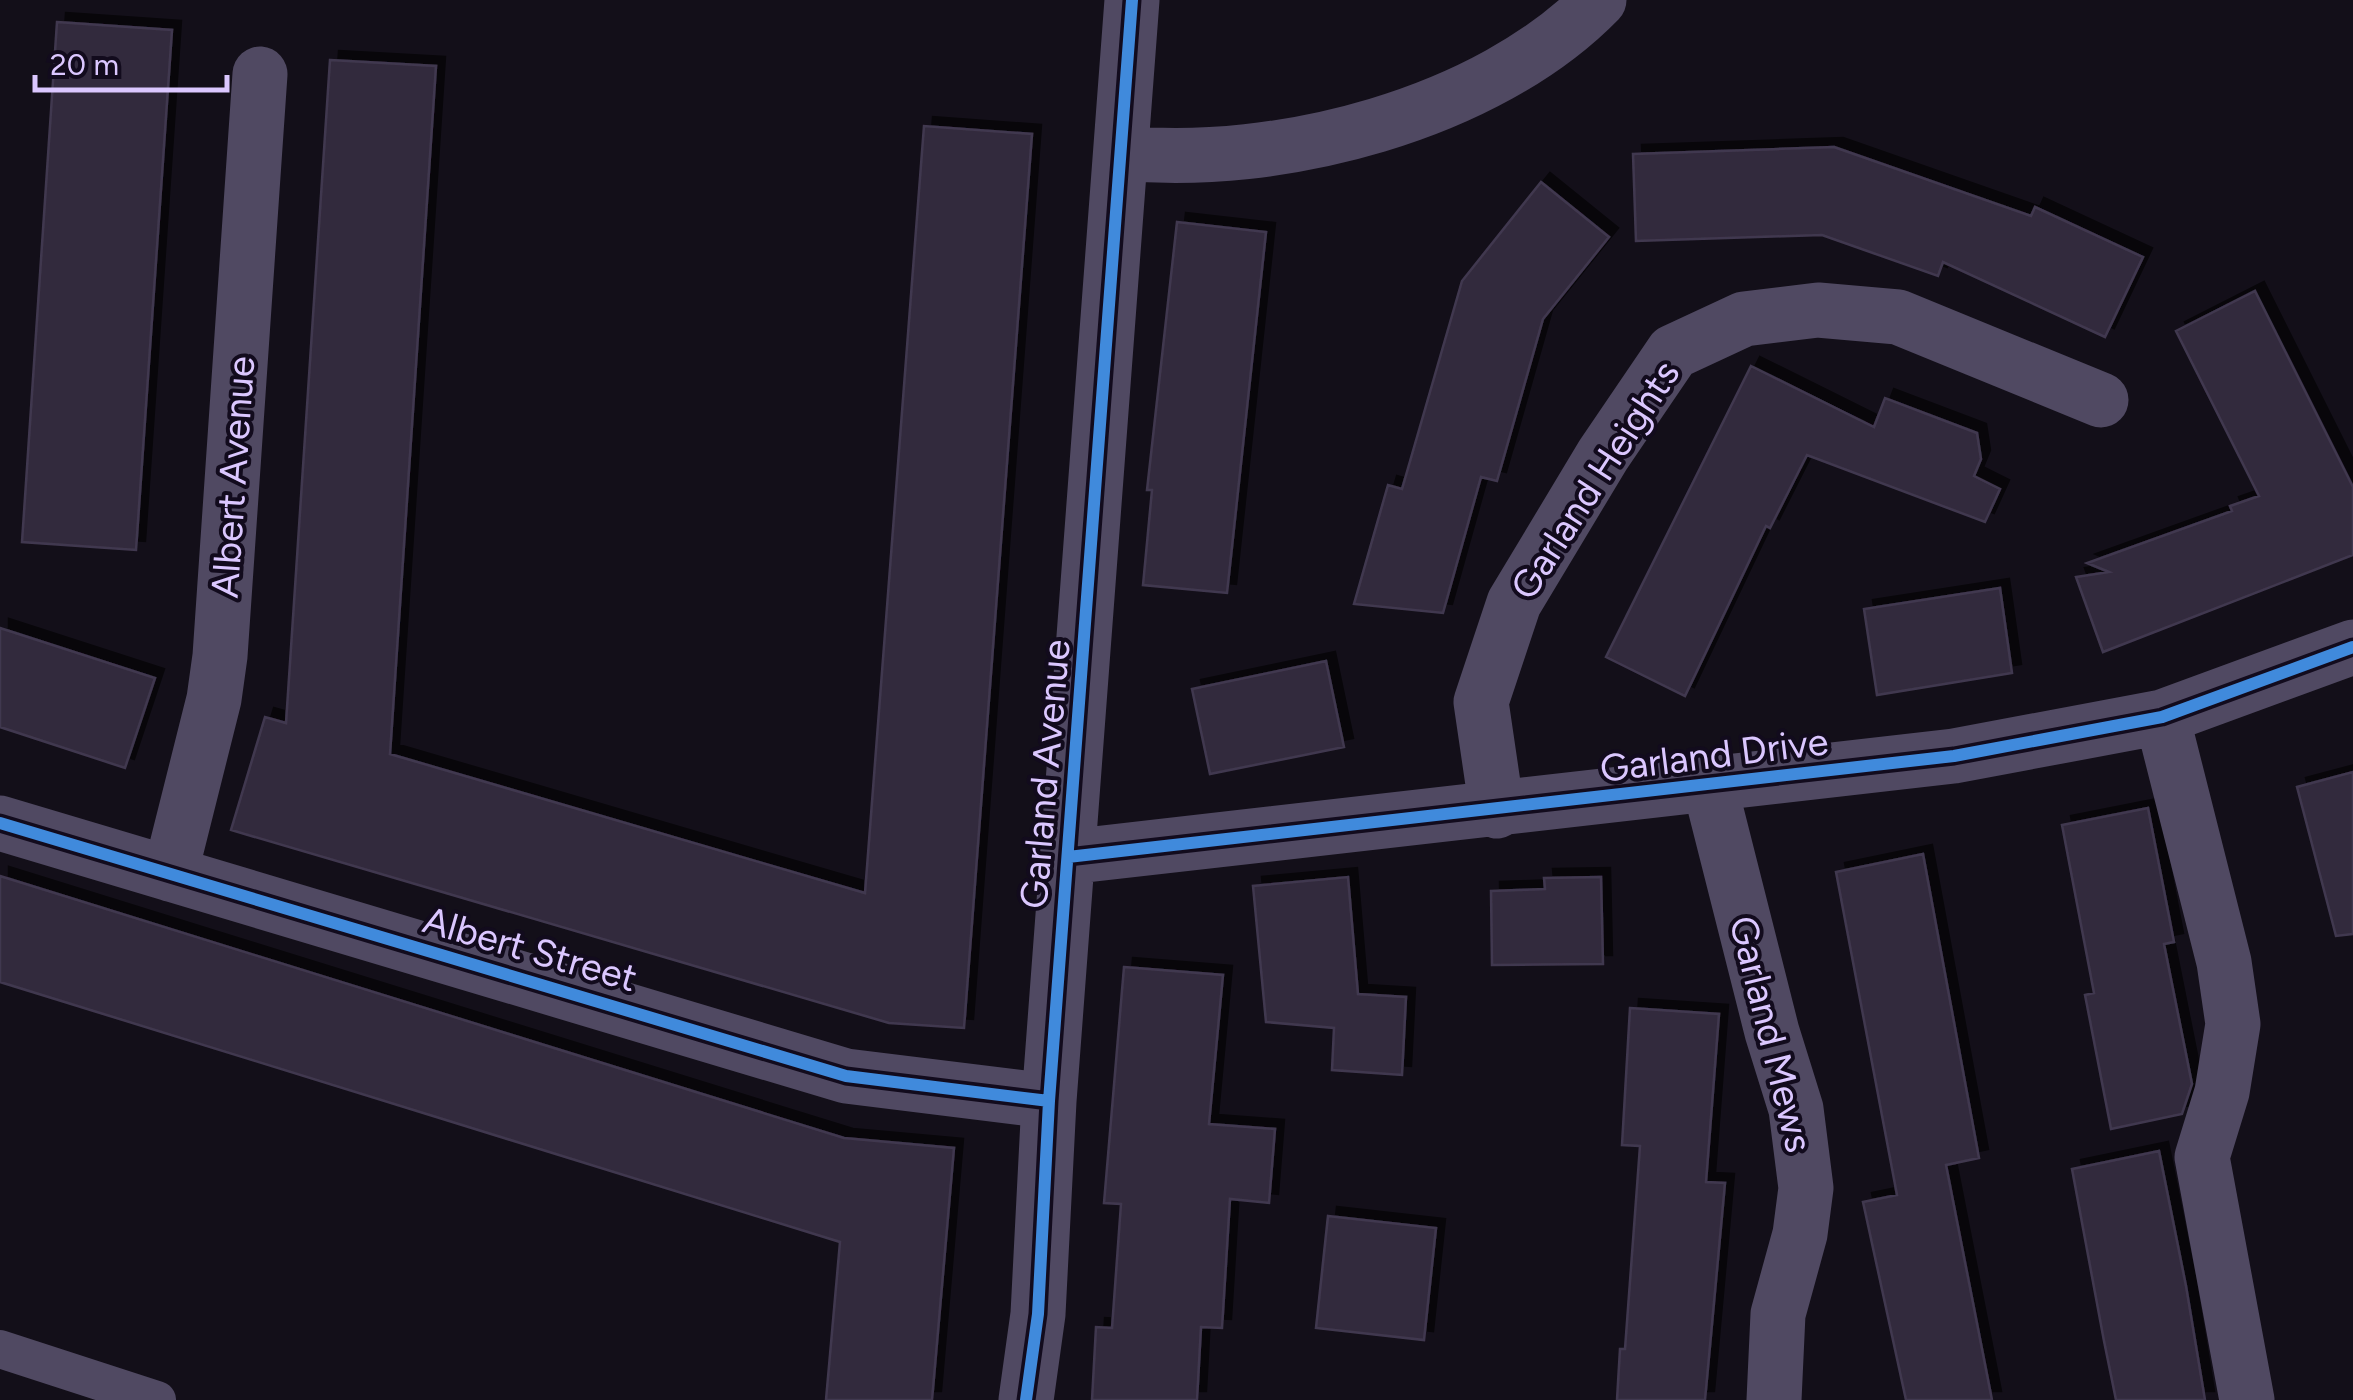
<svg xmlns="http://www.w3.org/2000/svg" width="2353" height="1400" font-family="Figtree,sans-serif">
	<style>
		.building { fill: #332b3d; stroke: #41384f; stroke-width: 2.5; filter: url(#shadow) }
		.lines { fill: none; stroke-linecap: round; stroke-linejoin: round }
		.service { stroke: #504962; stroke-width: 38 }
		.minor { stroke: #504962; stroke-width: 55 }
		.cycleway-casing { stroke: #120b1d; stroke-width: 19 }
		.cycleway { stroke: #408adc; stroke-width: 12 }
		.labels { text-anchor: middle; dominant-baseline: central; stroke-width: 8; stroke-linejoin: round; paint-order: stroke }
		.street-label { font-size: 38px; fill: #dbc7ff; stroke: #120b1d }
	</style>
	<defs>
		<filter id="shadow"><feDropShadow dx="9" dy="-9" stdDeviation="0" flood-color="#0009"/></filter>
	</defs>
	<rect width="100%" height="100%" fill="#130f19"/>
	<path class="building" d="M57,22L172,30L136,550L22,542Z
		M330,60L436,66L390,754L865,893L924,126L1032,134L964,1028L889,1023L231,830L265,717L286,723Z
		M1834,147L2031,216L2035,207L2143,257L2105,337L1943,262L1938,276L1822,235L1636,241L1633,154Z
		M1541,182L1609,237L1543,319L1497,481L1481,477L1443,613L1354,604L1388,485L1402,489L1462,281Z
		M1177,222L1266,232L1227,593L1143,585L1152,490H1147Z
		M2255,291L2353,487V555L2103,652L2076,577L2109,572L2087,563L2232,511L2230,506L2259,496L2176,331Z
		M1751,366L1874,427L1885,398L1977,433L1981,459L1974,476L2000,489L1985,522L1807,455L1770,528L1766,526L1685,696L1606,657Z
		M2000,588L2012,673L1877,695L1864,609Z
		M0,628L155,678L125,768L0,727Z
		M1326,661L1344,747L1210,774L1192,689Z
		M2353,772V934L2336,936L2297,787Z
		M2148,808L2174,942L2164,944L2192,1084L2182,1114L2111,1129L2085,995L2094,993L2062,825Z
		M1923,854L1979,1158L1946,1165L1992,1400H1906L1863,1202L1897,1195L1836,872Z
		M0,876L844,1138L954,1148L932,1400H826L840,1242L0,982Z
		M1348,877L1358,994L1406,997L1402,1075L1332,1070L1334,1028L1266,1022L1253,886Z
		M1601,877L1603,964L1492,965L1491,891L1545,889L1544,878Z
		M1124,967L1223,975L1209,1124L1275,1129L1269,1203L1230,1199L1222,1328L1201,1327L1197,1400H1092L1096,1327L1112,1328L1121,1204L1104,1203Z
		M1630,1008L1719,1014L1706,1182L1725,1183L1705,1400H1617L1620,1349H1625L1640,1146L1622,1145Z
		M2159,1151L2186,1286L2205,1400H2116L2104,1341L2072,1169Z
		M1328,1216L1436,1228L1424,1340L1316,1328Z"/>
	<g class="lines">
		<path class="service" d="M0,1349L157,1400"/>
		<path class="minor" d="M1122,153C1278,168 1487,115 1599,0
			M2162,717L2224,962L2233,1024L2222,1092L2202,1157L2247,1400
			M1710,787L1772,1032L1796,1109L1806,1188L1800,1234L1778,1314L1774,1400
			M1497,811L1481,702L1514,603L1603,455L1673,352L1744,319L1818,310L1898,317L2101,400
			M0,823L846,1076L1049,1101
			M1068,857L1954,756L2162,717L2353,647
			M170,874L214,699L220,656L260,74
			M1026,1400L1038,1314L1049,1101L1132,0"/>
		<defs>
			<path id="cycleway" d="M0,823L846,1076L1049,1101
				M1068,857L1954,756L2162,717L2353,647
				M1026,1400L1038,1314L1049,1101L1132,0"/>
		</defs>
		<use href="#cycleway" class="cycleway-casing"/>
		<use href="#cycleway" class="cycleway"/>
	</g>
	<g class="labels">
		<g class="street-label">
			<text transform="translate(233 477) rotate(-86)">Albert Avenue</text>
			<text transform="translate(1595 480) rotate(-57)">Garland Heights</text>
			<text transform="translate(1714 755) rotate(-7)">Garland Drive</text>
			<text transform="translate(1045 774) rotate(-85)">Garland Avenue</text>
			<text transform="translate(530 949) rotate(16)">Albert Street</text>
			<text transform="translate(1771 1034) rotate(76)">Garland Mews</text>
		</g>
	</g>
	<path d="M35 75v15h192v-15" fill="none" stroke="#dbc7ff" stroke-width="5"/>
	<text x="50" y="75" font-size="30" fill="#dbc7ff" stroke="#120b1d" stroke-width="8" paint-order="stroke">20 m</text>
</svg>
